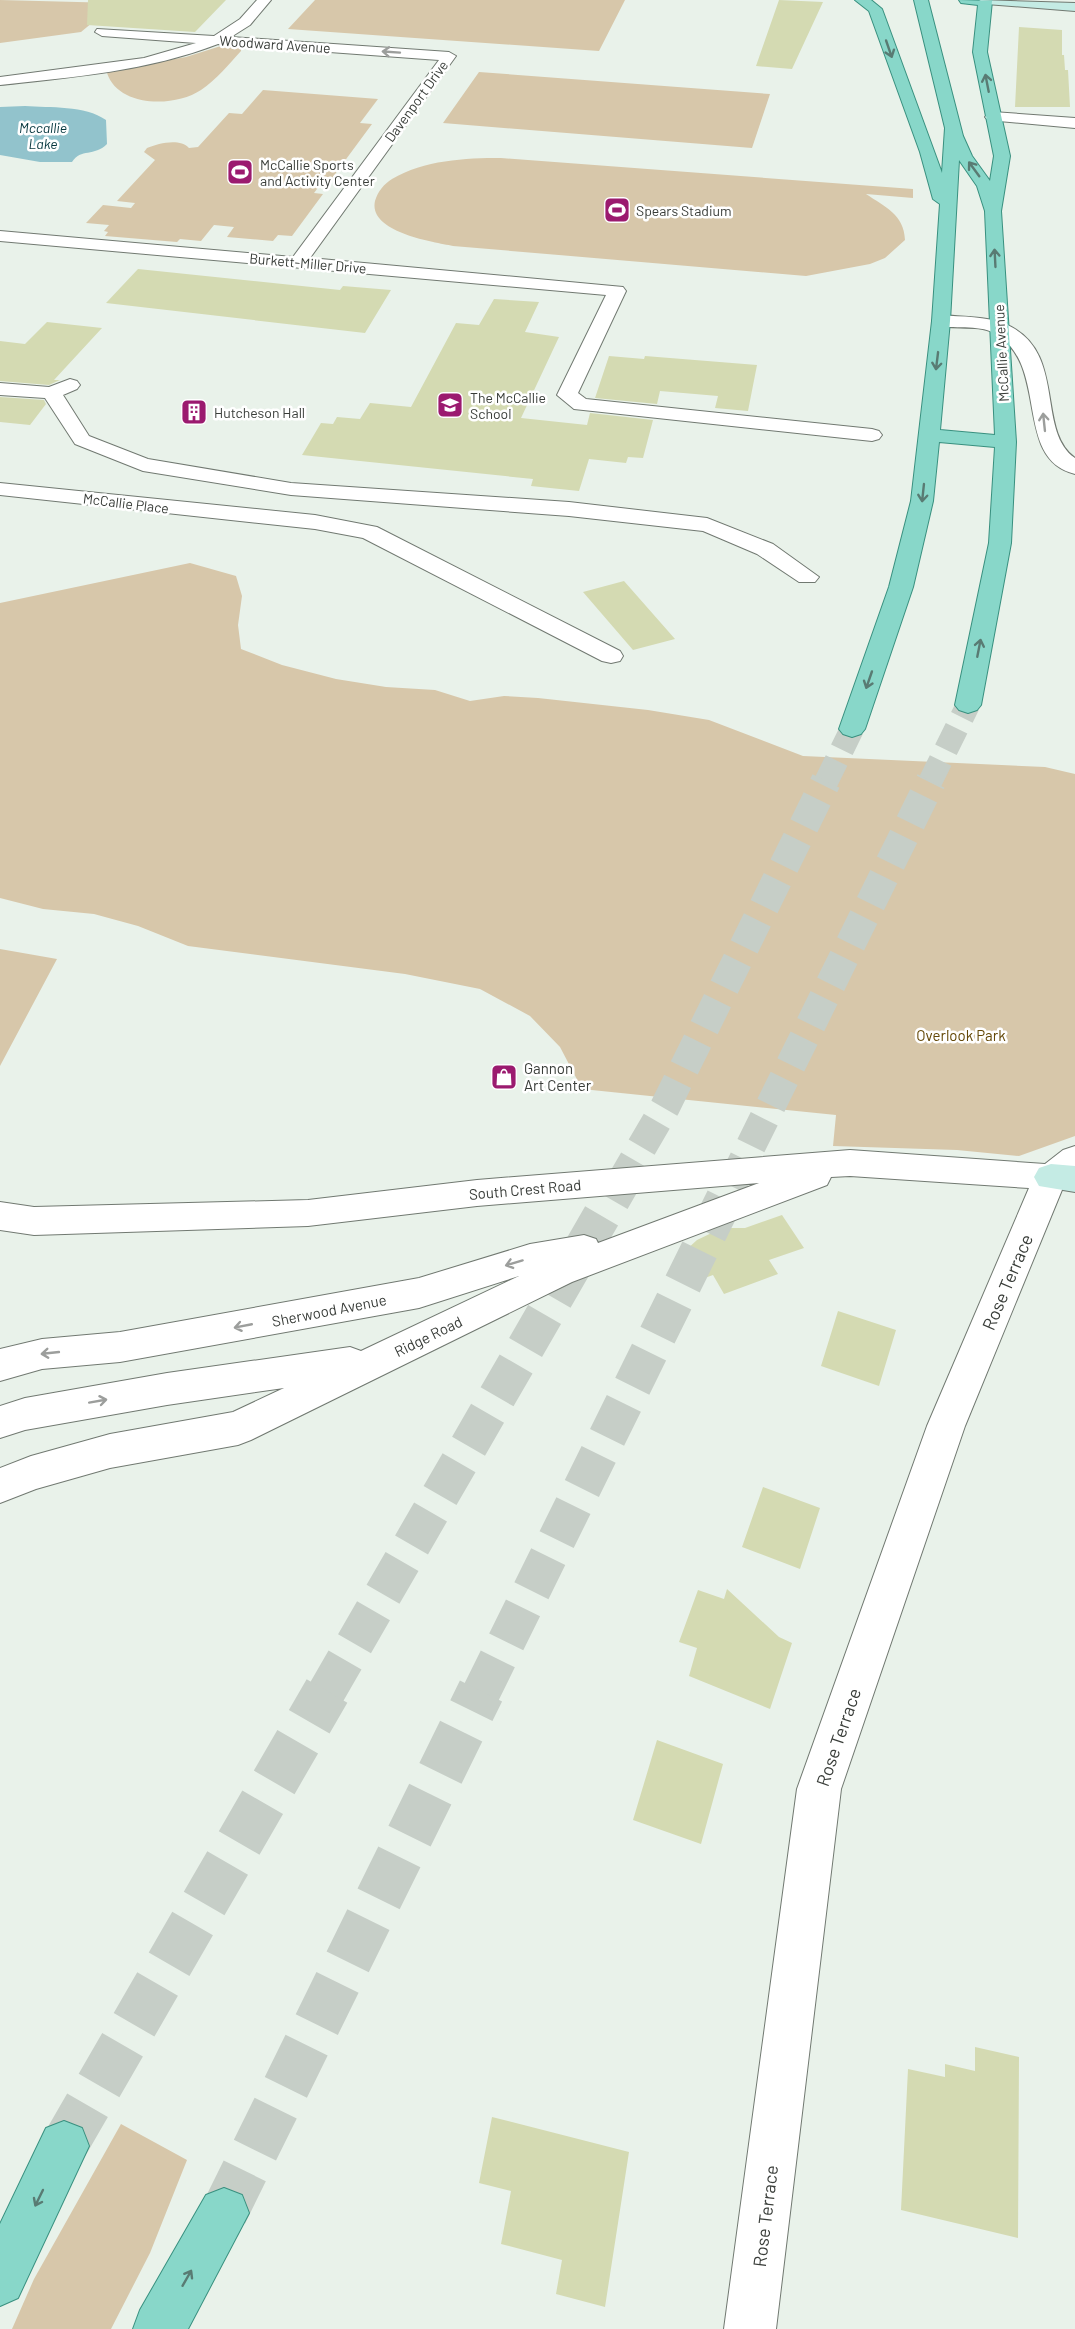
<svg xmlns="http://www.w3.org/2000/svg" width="1075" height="2329" font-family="Barlow,sans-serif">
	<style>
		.green { fill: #d7c7aa }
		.water { fill: #92c3cc }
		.building { fill: #d4dab2 }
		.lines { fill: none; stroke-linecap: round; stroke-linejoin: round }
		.primary-tunnel-far3 { stroke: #c6cec7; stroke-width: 24; stroke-dasharray: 24 12; stroke-linecap: butt }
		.primary-tunnel-far2 { stroke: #c6cec7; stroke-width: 30; stroke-dasharray: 30 15; stroke-linecap: butt }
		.primary-tunnel-far1 { stroke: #c6cec7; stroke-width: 38; stroke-dasharray: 38 19; stroke-linecap: butt }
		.primary-tunnel { stroke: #c6cec7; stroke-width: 47; stroke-dasharray: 47 23; stroke-linecap: butt }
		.street-casing { stroke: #717971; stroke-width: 2 }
		.secondary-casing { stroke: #717971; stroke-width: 2 }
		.primary-casing { stroke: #39907f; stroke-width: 2 }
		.street { fill: #fff; fill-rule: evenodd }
		.secondary { fill: #c4ebe4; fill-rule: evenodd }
		.primary { fill: #88d7c9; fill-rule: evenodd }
		.oneway { stroke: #597b73 }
		.oneway2 { stroke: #9c9e9c }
		.labels { text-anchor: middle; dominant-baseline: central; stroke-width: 5; stroke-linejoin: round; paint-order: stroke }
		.far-street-label { font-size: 14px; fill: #393d39; stroke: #fff }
		.far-water-label { font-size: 14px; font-style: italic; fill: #05363d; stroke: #fff }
		.far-poi-label { font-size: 14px; fill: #393d39; stroke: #fff; text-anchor: start }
		.park-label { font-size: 15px; fill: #644807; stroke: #fff }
		.poi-label { font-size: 15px; fill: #393d39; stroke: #fff; text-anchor: start }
		.street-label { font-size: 15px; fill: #393d39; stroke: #fff }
		.near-street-label { font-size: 18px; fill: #393d39; stroke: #fff }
	</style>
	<rect width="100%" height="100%" fill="#e9f2ea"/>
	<path class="green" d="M0,0L116,3L81,32L0,43Z
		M315,0H625L599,51L288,29Z
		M224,45L241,48V51C229,64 216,80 201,90C174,108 118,107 107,73L111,70L186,57Z
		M479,72L770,94L752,148L443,123Z
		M263,90L378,99L360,123L372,124L327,185H320L314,193L323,194L292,236L278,235L273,241L227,237L234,227L214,225L201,241L180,239L177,242L105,236L108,232L104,231L109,225L86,223L103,205L131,208L135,203L117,201L155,160L144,152L147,148C159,143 180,138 189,148L198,147L229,113L242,114Z
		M501,158L913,189V198L866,194C885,207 904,214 905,240L885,258L870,264L806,276L453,246C432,242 368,232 375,201C378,191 384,184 392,179C424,160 465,158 501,158Z
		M190,563L236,576L242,596L238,625L241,649L282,665L336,679L386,687L435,690L470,701L504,696L538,698L648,710L709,720L803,756L1045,767L1075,774V1136L1019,1156L957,1150L833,1146L836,1115L582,1089L560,1047L530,1016L480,989L405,974L188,946L138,926L94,914L43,909L0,898V603Z
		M0,949L57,959L0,1066Z
		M121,2124L187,2160L150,2253L111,2329H12L34,2279Z"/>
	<path class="water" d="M25,106C50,108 85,105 106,120L107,144C94,157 81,148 72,162H40L0,155V107Z"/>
	<path class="building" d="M88,0H226L195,32L87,25Z
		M779,0L823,2L792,69L756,66Z
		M1019,27L1062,30V55H1064L1065,70H1068L1070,107H1015Z
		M138,269L340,290L343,286L391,290L365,333L106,303Z
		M494,299L539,302L525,332L559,337L521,418L587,425L590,413L653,420L643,458L628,457L626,463L589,459L579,491L531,486L533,479L302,455L321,423L333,424L337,417L360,419L370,403L411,407L456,323L479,325Z
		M47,322L102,328L54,380H60L49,385L0,381V341L25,344Z
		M609,356L644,359L645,356L757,365L748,411L715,408L718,396L660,391L657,404L595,398Z
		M0,397L44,400L46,404L30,425L0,422Z
		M624,581L675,639L633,650L583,592Z
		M782,1215L804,1248L769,1260L778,1274L724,1294L713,1275L702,1279L686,1250L697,1240L722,1228H745Z
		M838,1311L896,1330L879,1386L821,1366Z
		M763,1487L820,1508L800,1569L742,1547Z
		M727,1589L779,1637L792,1643L770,1709L689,1676L697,1648L679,1642L698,1590L724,1599Z
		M657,1740L723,1764L701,1844L633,1820Z
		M975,2047L1019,2057L1018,2238L901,2210L908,2069L945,2077V2064L975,2071Z
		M492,2117L629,2152L605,2307L556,2294L562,2260L501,2244L511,2191L479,2183Z"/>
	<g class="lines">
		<path class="primary-tunnel-far3" d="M826,782L852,729
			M930,782L968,705"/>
		<path class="primary-tunnel-far2" d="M619,1186L665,1107L826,781
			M731,1186L931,781"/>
		<path class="primary-tunnel-far1" d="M326,1693L620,1184
			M481,1693L732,1184"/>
		<path class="primary-tunnel" d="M64,2146L327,1691
			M224,2213L481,1691"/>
		<defs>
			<path id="street" d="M257,0H271L250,25L231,37L449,52L456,56L310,258L623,287L626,291L578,393L586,399L872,429L879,431L882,435L879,439L872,441L574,409L557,395L606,295L0,241V231L293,257L439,60L218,44C148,71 74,77 0,85V77L144,58L196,43L102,36L95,32L97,29L214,36L240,19Z
				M993,112L1075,118V128L988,120L985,117L988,114Z
				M941,315C962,317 986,316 1005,324C1068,350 1035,430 1075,458V474C1012,459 1051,364 994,333C978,324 953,330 934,325L932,321L934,317Z
				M70,379L77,381L80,385L77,389L63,395L89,436L148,459L291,483L569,502L707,518L773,544L819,577L815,582H799L757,554L703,531L569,516L291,495L143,471L75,444L45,398L0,395V383L49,387Z
				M0,483L315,515L377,527L620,651L623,656L620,661L611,663L602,661L363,538L315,529L0,495Z
				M1075,1146V1177L1064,1185L965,1426L841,1789L776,2329H724L797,1789L927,1426L1029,1188L850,1176L831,1177L827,1185L572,1282L251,1440L238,1445L110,1468L36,1489L0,1503V1468L31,1456L110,1434L233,1412L284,1388L167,1405L25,1430L0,1438V1406L25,1398L167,1373L350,1347L361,1351L519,1276L419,1308L120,1362L42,1369L0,1381V1349L42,1339L120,1332L419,1278L530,1244L584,1235L596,1239L598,1243L759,1183L477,1206L308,1226L34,1235L0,1230V1202L34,1207L308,1200L477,1180L850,1150L1045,1164L1063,1150Z"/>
			<path id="secondary" d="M979,0L1075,3V11L986,4Z
				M1051,1164L1075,1166V1192L1039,1186L1034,1177L1039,1168Z"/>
			<path id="primary" d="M855,0H871L882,9L942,173L945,128L914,0H928L963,136L972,156L990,181L994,156L973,52L978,5L961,3L959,0L992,1L987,52L1010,156L1001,211L1016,442L1011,543L981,705L977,710L968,713L959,710L955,705L989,543L995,447L939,442L933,501L913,587L865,729L861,734L852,737L843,734L839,729L889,587L911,501L932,321L940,204L933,199L920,152L869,11ZM959,160L977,186L985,211L995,435L940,430L950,321Z
				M64,2121L82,2128L89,2146L18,2298L0,2306V2224L46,2128Z
				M224,2188L242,2195L249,2213L188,2329H133L140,2310L206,2195Z"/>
		</defs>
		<use href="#street" class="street-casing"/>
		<use href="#secondary" class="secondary-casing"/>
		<use href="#primary" class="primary-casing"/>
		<use href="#street" class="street"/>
		<use href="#secondary" class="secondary"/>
		<use href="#primary" class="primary"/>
	</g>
	<defs><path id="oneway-shaft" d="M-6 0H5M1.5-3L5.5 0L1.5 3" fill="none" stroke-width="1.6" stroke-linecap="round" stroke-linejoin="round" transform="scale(1.5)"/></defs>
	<g class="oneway">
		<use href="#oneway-shaft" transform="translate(889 49) rotate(71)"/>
		<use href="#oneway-shaft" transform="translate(987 83) rotate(-101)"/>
		<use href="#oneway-shaft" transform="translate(974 169) rotate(-126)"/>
		<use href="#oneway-shaft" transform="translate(995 258) rotate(-93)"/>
		<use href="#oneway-shaft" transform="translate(937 361) rotate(97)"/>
		<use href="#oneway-shaft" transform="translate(923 493) rotate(96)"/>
		<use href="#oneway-shaft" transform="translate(979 648) rotate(-79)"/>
		<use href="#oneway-shaft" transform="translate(869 680) rotate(109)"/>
		<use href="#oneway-shaft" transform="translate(39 2198) rotate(116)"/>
		<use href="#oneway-shaft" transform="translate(187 2278) rotate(-60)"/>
	</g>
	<g class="oneway2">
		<use href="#oneway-shaft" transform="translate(391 52) rotate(-176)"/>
		<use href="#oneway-shaft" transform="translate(1044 422) rotate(-96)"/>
		<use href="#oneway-shaft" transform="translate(514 1263) rotate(163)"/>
		<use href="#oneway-shaft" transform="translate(243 1326) rotate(169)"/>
		<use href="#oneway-shaft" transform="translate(50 1353) rotate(174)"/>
		<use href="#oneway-shaft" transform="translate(98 1401) rotate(-10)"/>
	</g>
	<defs>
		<symbol id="stadium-square" viewBox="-11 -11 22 22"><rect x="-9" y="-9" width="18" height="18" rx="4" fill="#9b1a6f" stroke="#fff"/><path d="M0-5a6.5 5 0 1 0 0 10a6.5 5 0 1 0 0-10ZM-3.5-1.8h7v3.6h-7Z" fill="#fff"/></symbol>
		<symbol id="school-square" viewBox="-11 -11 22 22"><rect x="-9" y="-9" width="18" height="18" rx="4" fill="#9b1a6f" stroke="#fff"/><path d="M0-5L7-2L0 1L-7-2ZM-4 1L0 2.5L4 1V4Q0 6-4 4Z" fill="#fff"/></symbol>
		<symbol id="building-square" viewBox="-11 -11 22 22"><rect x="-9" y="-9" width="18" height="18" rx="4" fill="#9b1a6f" stroke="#fff"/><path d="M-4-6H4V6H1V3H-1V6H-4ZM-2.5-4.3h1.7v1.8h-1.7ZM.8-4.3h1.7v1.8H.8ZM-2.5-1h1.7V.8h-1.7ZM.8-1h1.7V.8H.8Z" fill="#fff"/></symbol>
		<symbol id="shop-square" viewBox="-11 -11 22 22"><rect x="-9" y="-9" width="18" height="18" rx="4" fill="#9b1a6f" stroke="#fff"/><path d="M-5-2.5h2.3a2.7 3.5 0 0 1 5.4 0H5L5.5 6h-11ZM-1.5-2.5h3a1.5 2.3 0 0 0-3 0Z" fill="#fff"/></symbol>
	</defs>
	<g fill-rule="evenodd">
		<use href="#stadium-square" x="225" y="157" width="30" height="30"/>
		<use href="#stadium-square" x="602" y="195" width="30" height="30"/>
		<use href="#school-square" x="435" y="390" width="30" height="30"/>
		<use href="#building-square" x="179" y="397" width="30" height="30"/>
		<use href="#shop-square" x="489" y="1062" width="30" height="30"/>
	</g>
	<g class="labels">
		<g class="far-street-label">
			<text transform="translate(275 44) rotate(4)">Woodward Avenue</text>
			<text transform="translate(416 101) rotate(-54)">Davenport Drive</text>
			<text transform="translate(308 263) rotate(5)">Burkett-Miller Drive</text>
			<text transform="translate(1001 353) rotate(-93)">McCallie Avenue</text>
			<text transform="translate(126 503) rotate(7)">McCallie Place</text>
		</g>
		<g class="far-water-label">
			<text x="43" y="127">Mccallie<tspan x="43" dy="16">Lake</tspan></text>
		</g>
		<g class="far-poi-label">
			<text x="260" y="164">McCallie Sports<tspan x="260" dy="16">and Activity Center</tspan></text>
			<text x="636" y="210">Spears Stadium</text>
			<text x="470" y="397">The McCallie<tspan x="470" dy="16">School</tspan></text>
			<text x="214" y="412">Hutcheson Hall</text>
		</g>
		<g class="park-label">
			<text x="961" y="1035">Overlook Park</text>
		</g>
		<g class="poi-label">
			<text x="524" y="1068">Gannon<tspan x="524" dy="17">Art Center</tspan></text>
		</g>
		<g class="street-label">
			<text transform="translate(525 1189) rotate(-5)">South Crest Road</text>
			<text transform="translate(329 1310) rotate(-11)">Sherwood Avenue</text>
			<text transform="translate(428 1336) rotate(-26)">Ridge Road</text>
		</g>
		<g class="near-street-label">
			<text transform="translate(1007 1282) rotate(-67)">Rose Terrace</text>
			<text transform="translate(838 1737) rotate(-71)">Rose Terrace</text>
			<text transform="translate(765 2216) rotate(-83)">Rose Terrace</text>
		</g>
	</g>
</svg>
